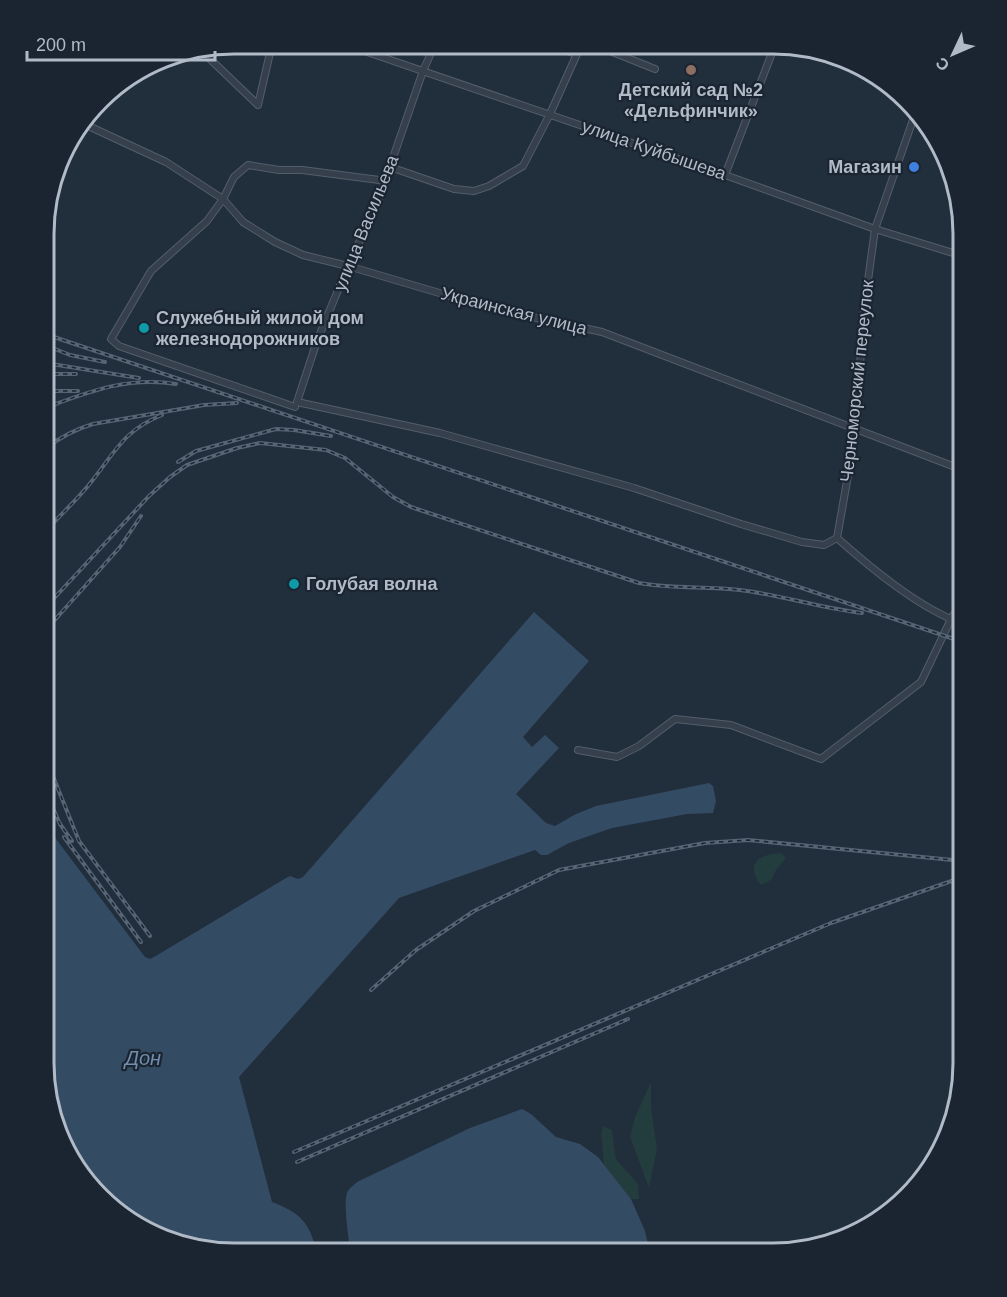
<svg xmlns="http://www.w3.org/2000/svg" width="1007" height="1297" font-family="Arial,sans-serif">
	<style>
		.green { fill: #233c3d }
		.water { fill: #344b64 }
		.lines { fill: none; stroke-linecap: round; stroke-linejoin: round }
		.minor-casing { stroke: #535e6a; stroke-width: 8 }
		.minor { stroke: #35404c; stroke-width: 6 }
		.rail-casing { stroke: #576474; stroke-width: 4 }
		.rail { stroke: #1b2531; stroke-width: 1.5; stroke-dasharray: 4.5; stroke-linecap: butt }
		.education-dot { fill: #8d6e63; stroke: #1b2531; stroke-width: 2 }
		.shop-dot { fill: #3f7fe0; stroke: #1b2531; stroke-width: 2 }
		.culture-dot { fill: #0f9aa8; stroke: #1b2531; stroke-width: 2 }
		.labels { text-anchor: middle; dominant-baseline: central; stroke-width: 4.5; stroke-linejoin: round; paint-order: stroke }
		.poi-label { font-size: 18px; font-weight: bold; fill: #b1bbc8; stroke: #1b2531; text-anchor: start }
		.street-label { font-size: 18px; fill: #b1bbc8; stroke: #1b2531 }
		.water-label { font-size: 20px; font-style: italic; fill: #708dad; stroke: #1b2531 }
		.rim { fill: none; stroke: #b1bbc8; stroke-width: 3 }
	</style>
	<rect width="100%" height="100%" fill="#212e3c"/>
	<path class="green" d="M781,853L786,858L776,870L771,880L761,885C744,864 759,854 781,853Z
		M651,1082V1106L657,1149L649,1188L630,1137L635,1117Z
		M603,1126L612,1130L616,1159L638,1184L639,1199H631L604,1165L601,1133Z"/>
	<path class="water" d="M534,612L589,661L523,737L532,747L545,735L559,748L516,794L546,823L555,826L576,814L596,806L709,783L713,786L716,801L713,813L687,814L612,828L569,843L547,855H541L535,850L399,898L239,1077L272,1202C301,1213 309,1222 317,1252H209L128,1221L63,1148L44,1064V823L145,957L150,959L154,957L286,878L290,876L298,879L303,877Z
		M522,1109L531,1114L556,1137L580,1144L598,1157L631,1199L645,1231L650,1253L350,1252C349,1237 343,1205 347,1193C349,1188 354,1185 357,1182L470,1128Z"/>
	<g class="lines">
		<defs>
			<path id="minor" d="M344,44L725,175L875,229L963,256
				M435,44L423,71L376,207L348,266L317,341L297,402L440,433L634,488L741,524L802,542L824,545L837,538
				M541,44L577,54
				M595,45L655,69
				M209,48V58L258,105L272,44
				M177,54L178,53
				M82,123L166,162L223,199L243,222L275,242L303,255L348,266L490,308L602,332L963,470
				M390,167L454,189L474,191L489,186L523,166L550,114L581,45
				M725,175L775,45
				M295,407L119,346L111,339L151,271L207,221L223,199L234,177L248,165L279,170H302L387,181
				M837,538L856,430L863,317L875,229L915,114
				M837,538C872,569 919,608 963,624
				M578,750L617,757L639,746L675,719L731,725L821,759L921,682L951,619L963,600"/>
		</defs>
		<use href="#minor" class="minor-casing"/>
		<use href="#minor" class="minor"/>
		<defs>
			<path id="rail" d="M45,334L963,642
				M45,345L70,355L105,362
				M45,363L139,378
				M45,374H76
				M45,391H78
				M45,408C88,392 128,376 176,384
				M45,449C59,438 76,429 93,424L204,405L237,403
				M178,462L196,451L276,429L294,430L331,436
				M45,532C60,515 78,499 92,481C115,452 124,430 162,415
				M44,609L149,496L170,477L187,465L237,448L260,443L326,450L345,458L393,497L411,507L639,583C672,589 706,586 740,590C781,595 820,608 862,613
				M44,632L120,547L141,516
				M44,754L79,841L150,936
				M44,788L60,824L72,841
				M64,837L141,942
				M371,990L416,950L474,911L559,870L705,843L748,840L963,861
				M294,1152L831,923L963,877
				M297,1162L628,1019"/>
		</defs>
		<use href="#rail" class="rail-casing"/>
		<use href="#rail" class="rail"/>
	</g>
	<circle class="education-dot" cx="691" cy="70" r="6"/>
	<circle class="shop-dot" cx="914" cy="167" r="6"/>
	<g class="culture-dot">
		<circle cx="144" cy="328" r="6"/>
		<circle cx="294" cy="584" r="6"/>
	</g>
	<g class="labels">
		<g class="poi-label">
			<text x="691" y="90" text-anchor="middle">Детский сад №2<tspan x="691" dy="21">«Дельфинчик»</tspan></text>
			<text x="902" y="167" text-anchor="end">Магазин</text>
			<text x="156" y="318">Служебный жилой дом<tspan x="156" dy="21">железнодорожников</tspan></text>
			<text x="306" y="584">Голубая волна</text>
		</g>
		<g class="street-label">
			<text transform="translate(654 150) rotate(19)">улица Куйбышева</text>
			<text transform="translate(366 223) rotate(-68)">улица Васильева</text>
			<text transform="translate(514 311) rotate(14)">Украинская улица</text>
			<text transform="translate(857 381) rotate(-84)">Черноморский переулок</text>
		</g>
		<g class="water-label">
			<text x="143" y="1058">Дон</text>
		</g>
	</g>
	<path d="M0 0H1007V1297H0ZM234 54H773A180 180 0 0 1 953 234V1063A180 180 0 0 1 773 1243H234A180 180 0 0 1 54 1063V234A180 180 0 0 1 234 54Z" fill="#1b2531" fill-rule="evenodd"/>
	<path class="rim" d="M234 54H773A180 180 0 0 1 953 234V1063A180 180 0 0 1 773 1243H234A180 180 0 0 1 54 1063V234A180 180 0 0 1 234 54Z"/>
	<g transform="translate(953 54) rotate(226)" stroke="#1b2531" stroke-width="4.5" paint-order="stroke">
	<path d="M0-4.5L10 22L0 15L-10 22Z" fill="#b1bbc8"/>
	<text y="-9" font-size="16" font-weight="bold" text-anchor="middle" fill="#b1bbc8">С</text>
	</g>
	<path d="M27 51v9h188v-9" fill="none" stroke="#b1bbc8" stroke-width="3"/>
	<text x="36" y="51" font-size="18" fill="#b1bbc8" stroke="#1b2531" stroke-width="4.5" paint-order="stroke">200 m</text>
</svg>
